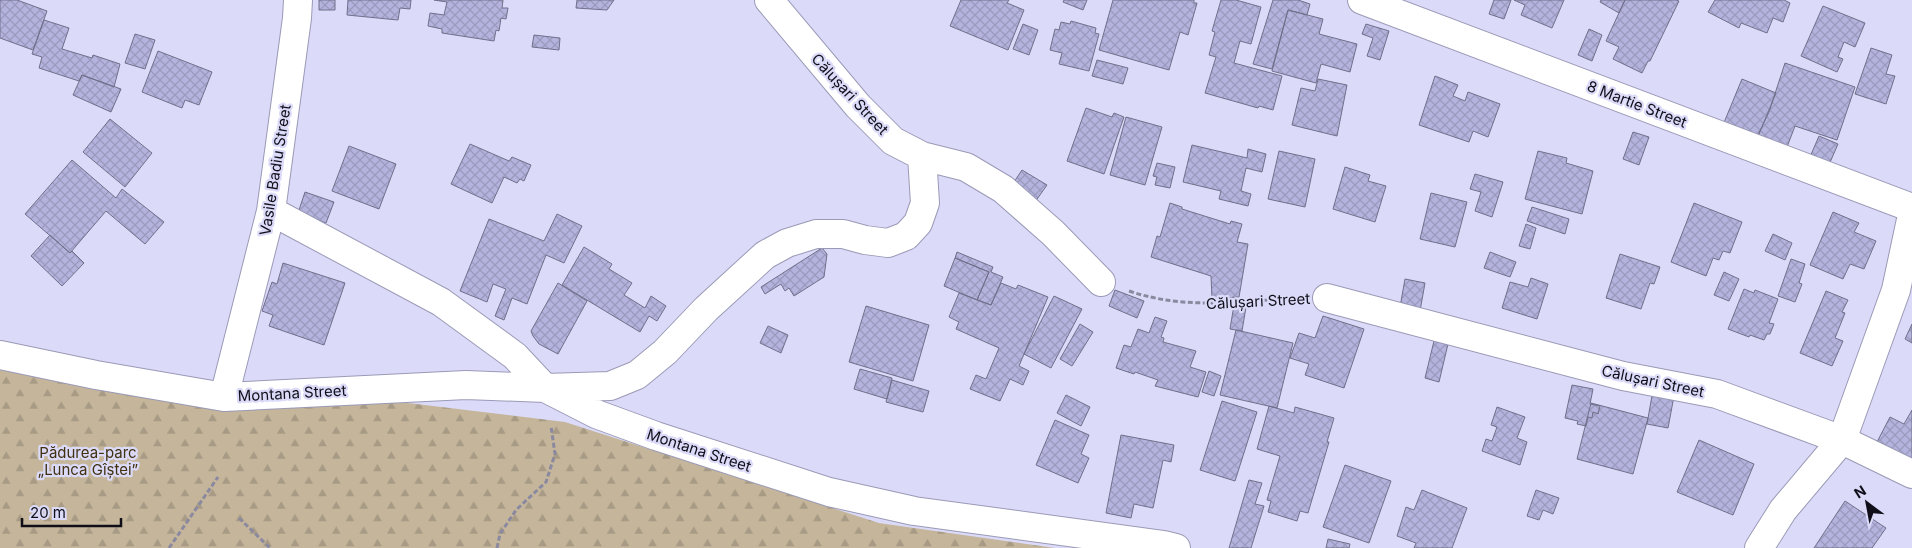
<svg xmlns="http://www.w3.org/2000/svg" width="1912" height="548" font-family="Inter,sans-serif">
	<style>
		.forest { fill: url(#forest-firs) }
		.building { fill: url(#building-cross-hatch); stroke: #70708b }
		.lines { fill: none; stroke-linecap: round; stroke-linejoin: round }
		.minor-casing { stroke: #9a9ab7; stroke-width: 30 }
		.path { stroke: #8a899f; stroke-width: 3; stroke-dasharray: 5 2.5; stroke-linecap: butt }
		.minor { stroke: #fff; stroke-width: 28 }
		.labels { text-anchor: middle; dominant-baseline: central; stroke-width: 4.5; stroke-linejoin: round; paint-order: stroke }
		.street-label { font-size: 15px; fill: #100f19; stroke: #dbdbf9 }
		.park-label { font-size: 15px; fill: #413110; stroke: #dbdbf9 }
	</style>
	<defs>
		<pattern id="forest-firs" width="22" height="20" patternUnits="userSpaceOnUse" patternTransform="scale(1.25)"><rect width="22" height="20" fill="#c5b69b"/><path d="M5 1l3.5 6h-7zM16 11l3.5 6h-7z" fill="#a89b85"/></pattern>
		<pattern id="building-cross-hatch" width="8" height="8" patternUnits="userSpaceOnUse" patternTransform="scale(1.25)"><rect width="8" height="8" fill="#b4b3de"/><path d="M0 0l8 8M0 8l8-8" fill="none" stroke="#9a99be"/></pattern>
	</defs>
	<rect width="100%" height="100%" fill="#dbdbf9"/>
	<path class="forest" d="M0,354L207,395L408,403L565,422L879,523L1055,548H0Z"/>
	<path class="building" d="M0,0H17L47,11L33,50L0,38Z
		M319,0H335V10H319Z
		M348,0H411L410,9L400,8L398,20L347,15Z
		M434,0H503L502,8H508L506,19L501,18L499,31L496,30L494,41L442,33V29L428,26L430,13L444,15L447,2Z
		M577,0H614L607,10L576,8Z
		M961,0H1009L1007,3L1024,10L1008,50L950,26Z
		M1064,0H1087L1083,10L1063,2Z
		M1113,0H1194V3H1197L1188,35L1180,32L1169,70L1099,50Z
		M1221,0H1236L1261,7L1251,44L1240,41L1234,63L1282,76L1273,110L1259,106L1258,108L1205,93L1216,57L1209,55L1215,32L1212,31Z
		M1273,0H1298L1310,4L1307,15L1288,10L1272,69L1253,64Z
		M1494,0H1511L1504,19L1489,14Z
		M1514,0H1564L1552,28L1521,15L1525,5Z
		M1601,0H1625L1619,13L1600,2Z
		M1625,0H1676L1679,1L1650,61H1648L1642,73L1613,59L1619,47L1606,41Z
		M1715,0H1784L1790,3L1783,22L1773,18L1767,33L1741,23L1739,28L1708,12Z
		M1823,6L1865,23L1855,47L1844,42L1838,57L1843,59L1837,72L1801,56Z
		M1288,10L1323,19L1319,34L1357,44L1350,72L1321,64L1316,83L1272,71Z
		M44,20L69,28L62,49L92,58L93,55L120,64L114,87L82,75L79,81L39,68L42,57L32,54Z
		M1071,21L1096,28L1095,33L1099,34L1089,71L1059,64L1062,53L1050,50L1055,29L1059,30L1061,22L1070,24Z
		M1023,24L1038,30L1029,55L1013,49Z
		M1366,24L1389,31L1380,60L1367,56L1373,38L1362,34Z
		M1589,29L1602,35L1592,61L1578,55Z
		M135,34L155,40L145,69L125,63Z
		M534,35L560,38L559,50L532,47Z
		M1871,48L1892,55L1886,74L1895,76L1886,104L1855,94Z
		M158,51L212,72L199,105L185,100L182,108L142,92Z
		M1097,60L1128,68L1123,84L1092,76Z
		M1785,63L1855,87L1837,140L1795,126L1787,147L1757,137L1769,112Z
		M82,75L121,89L111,112L73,95Z
		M1435,76L1458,85L1453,96L1465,101L1468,92L1500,104L1488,137L1473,131L1469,142L1419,125Z
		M1318,79L1347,85L1337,136L1292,125L1301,88L1315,91Z
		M1742,79L1776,93L1757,139L1723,125Z
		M1086,108L1112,117L1114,113L1124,117L1104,174L1067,161Z
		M1126,117L1162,127L1145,185L1110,175Z
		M110,119L152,153L125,187L83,152Z
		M1633,132L1649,137L1639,165L1623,159Z
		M1819,136L1838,144L1828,167L1810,157Z
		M470,144L509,161L512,157L531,165L524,181L520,179L517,183L504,177L492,203L451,184Z
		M1192,145L1247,158L1248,149L1266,154L1262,172L1246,168L1241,191L1251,194L1248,206L1219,199L1221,191L1183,182Z
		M349,146L396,164L379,209L332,191Z
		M1279,151L1315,159L1305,207L1268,199Z
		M1538,151L1567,158L1566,163L1593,171L1582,214L1525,199Z
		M72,160L116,198L122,189L164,222L145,244L106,211L70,253L25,214Z
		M1157,163L1175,167L1170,188L1155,185L1157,177L1153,176Z
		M1345,167L1370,175L1368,181L1386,186L1375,222L1333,209Z
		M1022,170L1047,185L1035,202L1012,185Z
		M1475,174L1503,182L1492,217L1475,211L1481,192L1470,189Z
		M305,192L334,202L326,223L298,213Z
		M1431,193L1467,202L1455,247L1420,239Z
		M1170,203L1182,207V209L1230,224L1231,221L1242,224L1237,242L1248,244L1239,297L1212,299L1211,276L1151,257L1157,236L1160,237Z
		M1694,203L1742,222L1730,253L1723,251L1719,260L1713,258L1706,276L1671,262Z
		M1532,207L1569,219L1565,234L1527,221Z
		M1833,212L1859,223L1854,232L1876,241L1864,269L1850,264L1843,279L1810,265Z
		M557,214L582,226L564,263L546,255L527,304L512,298L504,320L495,316L506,289L493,284L487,302L460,291L489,219L544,241Z
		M1526,224L1536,228L1530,249L1519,246Z
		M1773,234L1792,243L1785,260L1765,251Z
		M50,235L70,253L72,251L84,263L62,286L31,256Z
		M584,247L612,264L609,269L632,283L624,295L645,308L651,296L666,306L657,321L649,316L640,332L562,285Z
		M822,248L827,254L824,277L794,296L789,288L785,291L781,284L765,294L761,287Z
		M957,252L993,267L991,272L1003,277L991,305L977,300L989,272L955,258Z
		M1490,252L1516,262L1510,277L1484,268Z
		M1620,254L1660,267L1654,284L1650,283L1641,309L1606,298Z
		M955,258L989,272L977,300L944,286Z
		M1791,259L1805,264L1799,283L1802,284L1795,302L1778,296Z
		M283,263L345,283L324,345L269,326L273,315L262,311L272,282L277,284Z
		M1724,272L1739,279L1729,301L1714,295Z
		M1531,278L1548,284L1537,319L1502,308L1510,282L1528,287Z
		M1405,279L1425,283L1420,311L1400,307Z
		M558,283L587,301L558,354L539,344L533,336L531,331Z
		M1001,283L1016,289L1018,285L1048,297L1019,366L1029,371L1023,385L1010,379L1000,401L970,389L976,375L986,379L999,348L956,329L959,322L949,317L959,293L991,305Z
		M1744,289L1754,293L1755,290L1778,299L1769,323L1774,324L1770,334H1767L1764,340L1750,335L1749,337L1728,329Z
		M1115,290L1144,301L1137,318L1109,306Z
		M1826,291L1848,300L1842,312L1845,313L1835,338L1843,341L1832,366L1800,353Z
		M1054,296L1082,309L1051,368L1024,354Z
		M1234,305L1246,307L1242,331L1230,329Z
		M866,306L929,325L913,381L849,362Z
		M1323,316L1364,329L1344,388L1305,375L1309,364L1290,358L1299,333L1315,338Z
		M1155,317L1167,321L1161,337L1164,338L1163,342L1196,351L1190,367L1206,372L1198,397L1155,386L1158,380L1135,372L1134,374L1116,368L1124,345L1131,347L1138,329L1149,333Z
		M1080,324L1093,332L1072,366L1060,359Z
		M1912,324V343L1905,339Z
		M768,326L788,335L781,353L760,343Z
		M1236,330L1293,343L1277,408L1220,395Z
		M1434,341L1448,344L1439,382L1425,378Z
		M860,369L892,378L887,399L854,389Z
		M1209,371L1221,376L1214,396L1202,392Z
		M892,380L929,391L923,412L886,402Z
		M1572,385L1593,389L1590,404L1600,406L1598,414L1593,412L1592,418L1588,417L1586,426L1577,424L1578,421L1565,418Z
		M1653,390L1674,396L1668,428L1647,424Z
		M1066,395L1090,407L1081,426L1057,413Z
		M1222,401L1257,412L1235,481L1200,470Z
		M1591,403L1648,418L1633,474L1577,459Z
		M1269,406L1294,413L1295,407L1334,418L1327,442H1329L1308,513L1300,511L1297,521L1268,512L1271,501L1267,500L1280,456L1257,449Z
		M1497,407L1525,417L1517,438L1527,442L1520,465L1482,451L1486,439L1492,441L1497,427L1491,425Z
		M1912,410V459L1877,442L1890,417L1904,424Z
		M1055,420L1089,435L1081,454L1089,458L1078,483L1036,465Z
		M1121,435L1174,445L1171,462L1163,460L1153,508L1134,504L1131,518L1106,513Z
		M1699,440L1754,464L1733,515L1677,492Z
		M1345,465L1391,481L1369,543L1323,527Z
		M1249,480L1262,483L1255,504L1264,506L1251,548H1229Z
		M1422,490L1467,508L1452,548H1414L1416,543L1397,536L1406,507L1414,510Z
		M1536,490L1559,498L1553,514L1543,510L1539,520L1527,516Z
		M1845,501L1886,528L1872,548H1814Z
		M1328,539L1350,544L1349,548H1326Z"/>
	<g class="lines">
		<defs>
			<path id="minor" d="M769,0L858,106L893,141L922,156L966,167L1003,189L1053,233L1101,282
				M1362,0L1912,208
				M271,211L441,302L515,356L545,388L610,386L637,375L665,352L706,309L765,255L787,243L816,234H843L865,240L888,243L906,236L918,223L925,203L922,156
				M1327,298L1623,376L1717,394L1842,440L1912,474
				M0,355L96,375L224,397L466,385L545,388L596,414L656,436L829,492L914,511L1164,545L1176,548
				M224,397L271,211L297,18L298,0
				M1759,548L1783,510L1842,440L1896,290L1912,215"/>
		</defs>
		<use href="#minor" class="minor-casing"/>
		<path class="path" d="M1129,291C1189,311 1236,300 1296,299
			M239,518L270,548
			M169,548L218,477
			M497,548L500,534L516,510L546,482L555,454L551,426"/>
		<use href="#minor" class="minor"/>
	</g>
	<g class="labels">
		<g class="street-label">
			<text transform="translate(850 94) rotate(47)">Călușari Street</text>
			<text transform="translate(1637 104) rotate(21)">8 Martie Street</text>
			<text transform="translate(275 170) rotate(-81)">Vasile Badiu Street</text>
			<text transform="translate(1258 301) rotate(-3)">Călușari Street</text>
			<text transform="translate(1653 381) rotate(12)">Călușari Street</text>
			<text transform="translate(292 393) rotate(-3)">Montana Street</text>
			<text transform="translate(699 450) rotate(18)">Montana Street</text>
		</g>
		<g class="park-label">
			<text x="88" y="452">Pădurea-parc<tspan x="88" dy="17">„Lunca Gîștei”</tspan></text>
		</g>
	</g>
	<g transform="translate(1867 503) rotate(328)" stroke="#dbdbf9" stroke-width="4" paint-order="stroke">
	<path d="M0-4L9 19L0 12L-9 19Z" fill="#100f19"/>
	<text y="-8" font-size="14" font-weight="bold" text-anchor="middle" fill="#100f19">N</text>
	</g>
	<path d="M22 518v8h99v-8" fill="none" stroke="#100f19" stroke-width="2.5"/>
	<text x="30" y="518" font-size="15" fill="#100f19" stroke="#dbdbf9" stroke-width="4" paint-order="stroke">20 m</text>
</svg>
